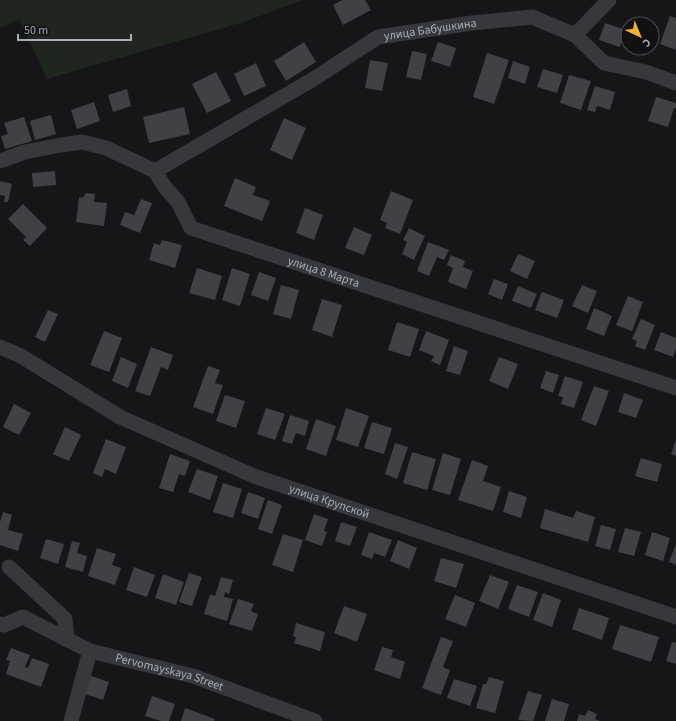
<svg xmlns="http://www.w3.org/2000/svg" width="676" height="721" font-family="'Source Sans 3',sans-serif">
	<style>
		.green { fill: #1e261f }
		.building { fill: #404145 }
		.lines { fill: none; stroke-linecap: round; stroke-linejoin: round }
		.street { stroke: #37383d; stroke-width: 15 }
		.labels { text-anchor: middle; dominant-baseline: central; stroke-width: 3; stroke-linejoin: round; paint-order: stroke }
		.street-label { font-size: 12px; fill: #a8adb8; stroke: #111113 }
	</style>
	<rect width="100%" height="100%" fill="#161618"/>
	<path class="green" d="M0,0H302L247,21L47,79L19,19L0,28Z"/>
	<path class="building" d="M342,0H365L371,10L343,25L333,5Z
		M670,16L676,18V50L660,44Z
		M605,23L626,30L620,47L599,40Z
		M304,42L316,62L286,81L274,61Z
		M438,42L456,48L450,67L431,61Z
		M412,51L427,54L421,80L406,77Z
		M487,53L509,60L494,104L473,97Z
		M370,60L388,63L382,91L365,88Z
		M513,61L530,67L525,84L508,78Z
		M256,63L266,86L244,96L234,74Z
		M543,69L563,75L557,93L537,87Z
		M216,72L231,101L207,113L192,84Z
		M569,75L591,81L581,110L560,103Z
		M595,86L615,92L610,110L597,106L595,112L587,110Z
		M127,89L131,106L113,112L108,95Z
		M656,97L676,103V108H674L668,127L648,121Z
		M94,102L100,121L77,129L71,110Z
		M184,107L190,134L149,143L143,117Z
		M51,115L56,134L35,140L30,121Z
		M24,117L32,141L5,149L1,136L8,134L4,123Z
		M284,118L306,128L292,160L270,150Z
		M55,171L56,185L33,187L32,173Z
		M235,178L256,187L253,195L270,201L262,221L224,206Z
		M0,181L12,184L8,202H4L5,196L0,195Z
		M391,191L413,200L400,234L385,228L387,223L380,220Z
		M86,193L95,194L94,202L107,203L104,226L76,222L79,197L83,198Z
		M141,199L152,203L140,233L120,225L125,212L134,215Z
		M23,204L47,228L30,246L23,240L26,237L8,219Z
		M305,208L323,215L314,240L296,233Z
		M354,227L372,235L364,255L345,248Z
		M409,228L425,236L414,260L402,254L407,242L403,240Z
		M162,240L182,245L175,268L149,260L154,243L160,245Z
		M428,242L449,250L444,260L437,257L429,276L417,271Z
		M518,254L535,261L527,279L510,271Z
		M451,255L465,261L463,267L473,271L466,289L448,282L453,268L447,265Z
		M197,268L222,276L215,300L189,293Z
		M232,268L250,274L240,306L222,300Z
		M259,272L276,278L268,301L251,295Z
		M494,279L508,284L502,300L488,294Z
		M281,285L299,290L291,319L273,314Z
		M582,285L597,291L588,313L572,306Z
		M518,286L537,294L531,308L512,301Z
		M542,292L564,300L557,318L535,310Z
		M628,296L643,302L632,331L616,325Z
		M322,299L342,305L332,337L312,330Z
		M594,308L612,316L604,336L586,329Z
		M48,310L58,314L45,342L35,337Z
		M641,319L655,325L645,350L635,346L637,341L632,339Z
		M397,322L419,329L410,357L388,350Z
		M104,331L122,338L109,372L90,365Z
		M426,331L449,340L440,365L431,361L434,356L419,350Z
		M661,332L676,338V349L673,357L654,350Z
		M454,346L468,351L460,375L446,371Z
		M151,347L173,355L168,370L161,367L150,396L135,391Z
		M121,357L137,364L128,388L112,381Z
		M499,357L518,364L508,389L489,381Z
		M208,366L220,370L215,383L223,385L213,414L193,407Z
		M546,371L559,375L553,393L540,388Z
		M565,376L583,382L574,408L561,404L563,397L558,396Z
		M594,386L609,391L596,426L581,420Z
		M624,393L643,400L636,418L618,412Z
		M225,395L245,401L236,428L216,421Z
		M14,404L31,413L19,435L3,427Z
		M266,408L285,414L275,440L257,434Z
		M346,408L369,416L358,447L336,440Z
		M290,415L309,421L305,436L296,433L292,444L282,441Z
		M316,419L336,426L326,456L306,449Z
		M372,422L392,428L384,454L364,448Z
		M65,427L81,435L69,461L53,454Z
		M106,439L126,447L116,474L105,469L102,477L93,473Z
		M676,440V456L671,454Z
		M395,443L408,447L397,479L385,474Z
		M412,452L436,459L427,490L403,483Z
		M443,453L461,459L450,495L432,490Z
		M170,454L190,461L185,476L179,474L173,492L159,488Z
		M641,458L662,464L657,482L635,476Z
		M472,460L488,466L483,481L501,487L493,511L458,500Z
		M197,469L218,476L210,500L188,492Z
		M223,483L242,489L233,518L213,512Z
		M509,491L527,497L521,518L503,512Z
		M248,492L265,498L258,519L241,513Z
		M268,500L282,505L272,534L258,529Z
		M545,509L573,518L576,511L595,517L588,542L540,528Z
		M3,512L12,515L8,530L23,534L18,551L0,545V522Z
		M314,514L328,519L324,531L327,532L322,546L305,540Z
		M341,522L357,527L350,546L335,541Z
		M601,525L616,529L610,550L595,546Z
		M625,528L641,532L634,556L618,552Z
		M369,532L392,540L385,557L374,553L372,559L361,555Z
		M652,532L670,538L663,561L645,555Z
		M283,534L303,540L293,572L272,565Z
		M46,539L64,544L58,564L40,558Z
		M398,540L417,548L409,569L390,561Z
		M72,541L80,543L77,553L87,556L83,572L65,567Z
		M676,544V565L669,562Z
		M97,548L116,554L112,565L121,568L115,585L88,576Z
		M441,558L464,564L456,588L434,581Z
		M134,567L155,575L147,597L126,590Z
		M189,573L202,577L192,606L179,602Z
		M163,574L184,582L176,605L155,598Z
		M490,575L509,582L498,609L479,601Z
		M221,577L233,580L229,594L225,592L224,597L233,599L227,621L204,614L210,594L215,596Z
		M517,585L538,592L529,617L508,609Z
		M543,593L561,600L552,627L533,620Z
		M455,595L475,603L466,627L445,619Z
		M238,599L254,604L251,611L258,614L252,631L229,624Z
		M344,606L367,614L357,642L334,633Z
		M579,608L609,618L602,640L572,629Z
		M296,623L325,632L320,651L294,643L296,637L293,636Z
		M620,625L659,637L651,662L612,649Z
		M441,637L453,641L443,667L450,670L441,695L422,688Z
		M672,642L676,643V664L666,661Z
		M382,647L393,650L391,657L405,662L400,679L374,670Z
		M11,648L30,655L25,667L28,668L32,658L49,664L41,687L6,674L10,661L6,660Z
		M88,675L109,682L103,700L82,693Z
		M489,677L504,681L495,713L476,708L483,684H486Z
		M454,679L477,686L470,706L447,698Z
		M528,691L542,695L533,721L518,720Z
		M152,696L175,704L169,721H161L145,716Z
		M552,699L569,704L564,721H545Z
		M185,708L215,719L214,721H181Z
		M588,710L597,714L595,719L600,721H577L579,714L585,716Z"/>
	<g class="lines">
		<g class="street">
			<path d="M575,35L609,0"/>
			<path id="s1" d="M0,161L25,152L61,145L82,142L106,148L155,171L164,186L178,202L191,228L676,388"/>
			<path id="s2" d="M155,171L312,80L378,37L472,23L532,17L575,35L604,63L646,72L676,83"/>
			<path id="s3" d="M0,347L21,356L120,417L254,476L676,617"/>
			<path d="M9,567L65,619L67,640"/>
			<path id="s4" d="M0,624L4,625L23,617L90,651L193,676L315,721"/>
			<path d="M71,721L90,651"/>
		</g>
	</g>
	<g class="labels">
		<g class="street-label">
			<text stroke="none"><textPath href="#s2" startOffset="313">улица Бабушкина</textPath></text>
			<text stroke="none"><textPath href="#s1" startOffset="371">улица 8 Марта</textPath></text>
			<text stroke="none"><textPath href="#s3" startOffset="365">улица Крупской</textPath></text>
			<text stroke="none"><textPath href="#s4" startOffset="182">Pervomayskaya Street</textPath></text>
		</g>
	</g>
	<g transform="translate(640 36) rotate(136)"><circle r="19" fill="#111113" stroke="#4d4f55"/>
	<path d="M0-3L7 15L0 10L-7 15Z" fill="#f2b134"/>
	<text y="-6" font-size="11" font-weight="bold" text-anchor="middle" fill="#a8adb8">С</text>
	</g>
	<path d="M18 34v6h113v-6" fill="none" stroke="#a8adb8" stroke-width="2"/>
	<text x="24" y="34" font-size="12" fill="#a8adb8" stroke="#111113" stroke-width="3" paint-order="stroke">50 m</text>
</svg>
